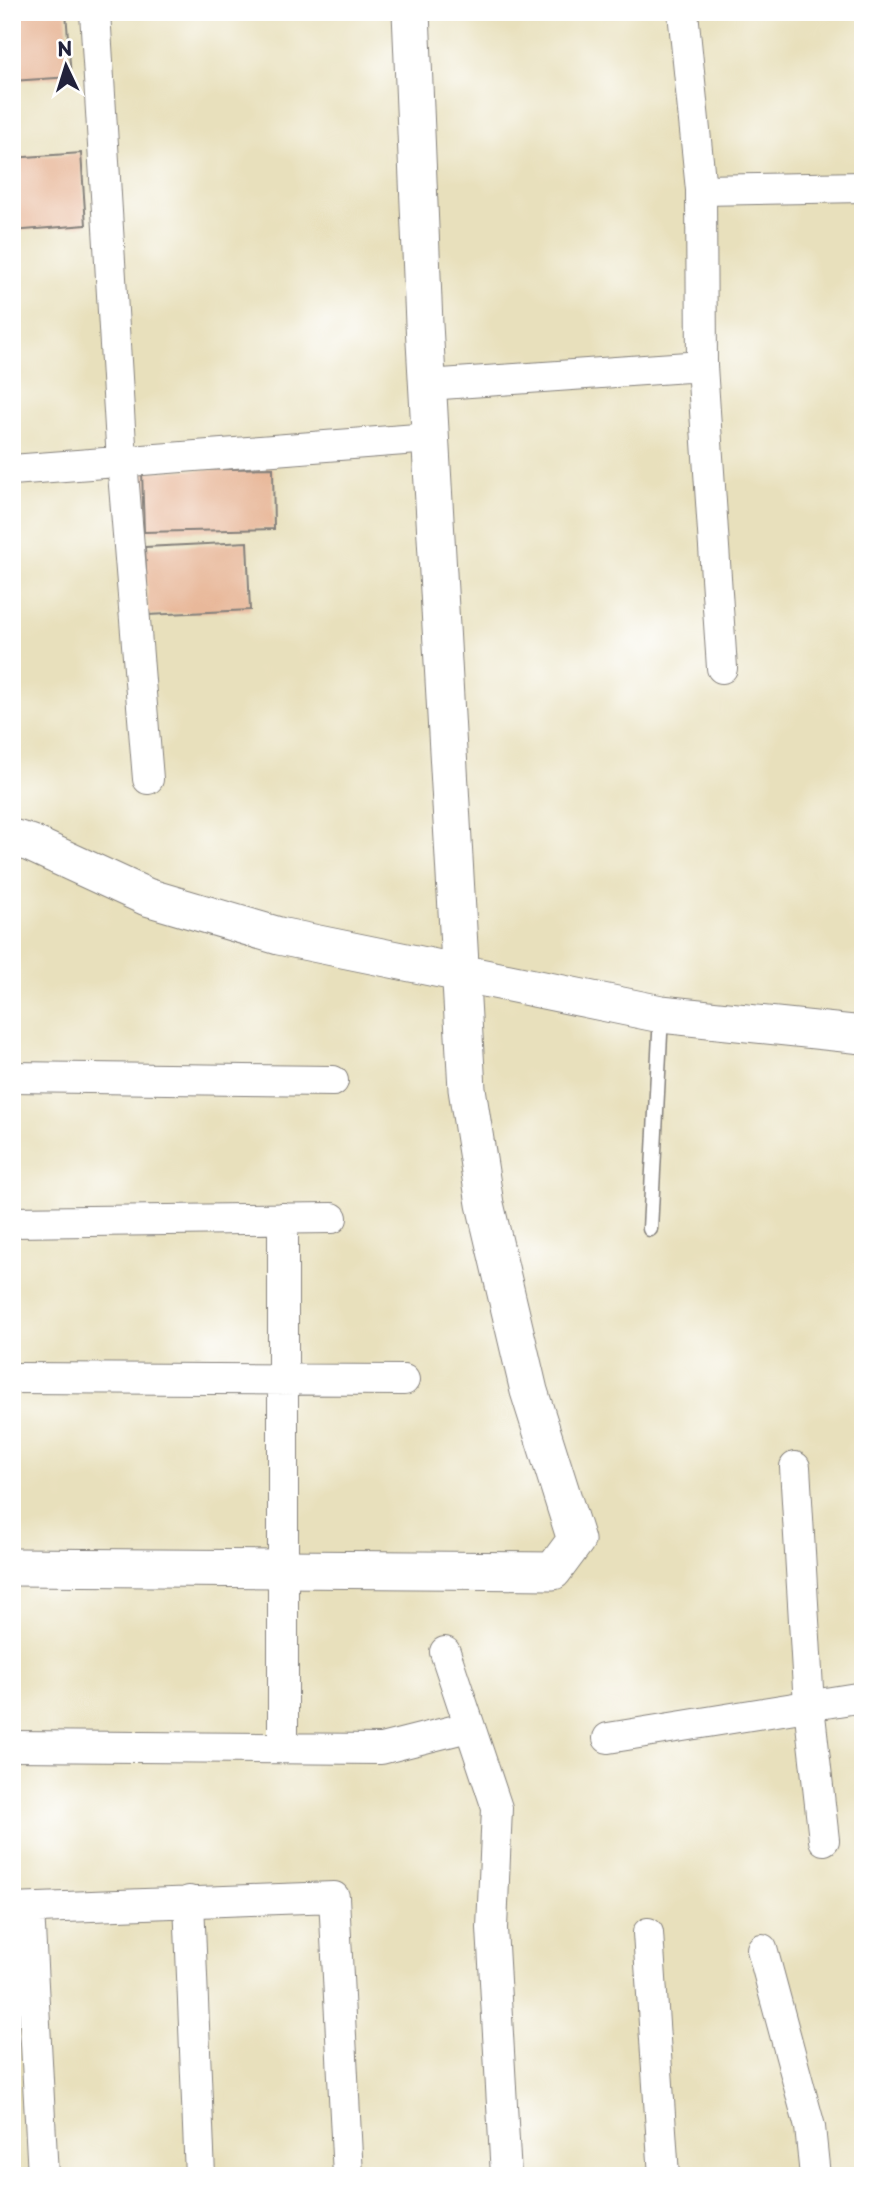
<svg xmlns="http://www.w3.org/2000/svg" width="875" height="2188" font-family="'Playpen Sans',sans-serif">
	<style>
		.building { fill: #e8b89a }
		.lines { fill: none; stroke-linecap: round; stroke-linejoin: round }
		.service-casing { stroke: #85817c; stroke-width: 17 }
		.minor-casing { stroke: #85817c; stroke-width: 32 }
		.tertiary-casing { stroke: #85817c; stroke-width: 39 }
		.service { stroke: #fff; stroke-width: 14 }
		.minor { stroke: #fff; stroke-width: 30 }
		.tertiary { stroke: #fff; stroke-width: 37 }
	</style>
	<rect width="100%" height="100%" fill="#fff"/>
	<filter id="ink" filterUnits="userSpaceOnUse"><feTurbulence type="fractalNoise" baseFrequency=".0143" numOctaves="2"/><feDisplacementMap in="SourceGraphic" scale="14" xChannelSelector="R" yChannelSelector="G"/><feConvolveMatrix kernelMatrix="1 2 1 2 8 2 1 2 1" color-interpolation-filters="sRGB"/></filter>
	<filter id="wash" filterUnits="userSpaceOnUse"><feTurbulence type="fractalNoise" baseFrequency=".00686" numOctaves="4" result="noise"/><feDisplacementMap in="SourceGraphic" scale="28" xChannelSelector="R" yChannelSelector="G"/><feGaussianBlur stdDeviation="1.57" result="paint"/><feColorMatrix in="noise" values="0 0 0 0 0 0 0 0 0 0 0 0 0 0 0 0 0 1.4 0 .05"/><feComposite in="paint" operator="in"/></filter>
	<g filter="url(#wash)">
		<rect width="100%" height="100%" fill="#e8e0bc"/>
		<g id="blocks">
			<path class="building" d="M12,12H66L71,77L12,81Z
				M81,153L86,225L12,231V158Z
				M273,468L274,529L144,532L142,471Z
				M247,542L250,610L148,615L145,547Z"/>
		</g>
	</g>
	<g filter="url(#ink)">
		<use href="#blocks" fill-opacity="0" stroke="#85817c" stroke-width="2"/>
		<g class="lines">
			<defs>
				<path id="service" d="M650,1229L661,1015"/>
				<path id="minor" d="M95,12L122,461L148,779
					M683,12L701,190L863,187
					M701,190L702,366
					M427,385L702,366L722,668
					M12,470L430,438
					M12,1077L333,1081
					M283,1218V1748
					M12,1222L332,1218
					M12,1378L404,1380
					M795,1467L809,1706L824,1840
					M445,1652L497,1808L492,1928L506,2176
					M608,1738L863,1697
					M12,1746L381,1749L468,1727
					M189,1901L200,2176
					M12,1909L334,1897L348,2176
					M29,1909L43,2176
					M648,1933L664,2176
					M762,1949L810,2127L815,2176"/>
				<path id="tertiary" d="M12,838L30,843L147,897L279,936L661,1014L863,1035
					M12,1567L553,1571L576,1540L529,1391L485,1204L467,1089L424,324L411,12"/>
			</defs>
			<use href="#service" class="service-casing"/>
			<use href="#minor" class="minor-casing"/>
			<use href="#tertiary" class="tertiary-casing"/>
			<use href="#service" class="service"/>
			<use href="#minor" class="minor"/>
			<use href="#tertiary" class="tertiary"/>
		</g>
	</g>
	<rect width="875" height="2188" fill="none" stroke="#fff" stroke-width="42"/>
	<g transform="translate(66 66) rotate(356)" stroke="#ffffff" stroke-width="5" paint-order="stroke">
	<path d="M0-5L12 26L0 18L-12 26Z" fill="#22223b"/>
	<text y="-10" font-size="19" font-weight="bold" text-anchor="middle" fill="#22223b">N</text>
	</g>
</svg>
